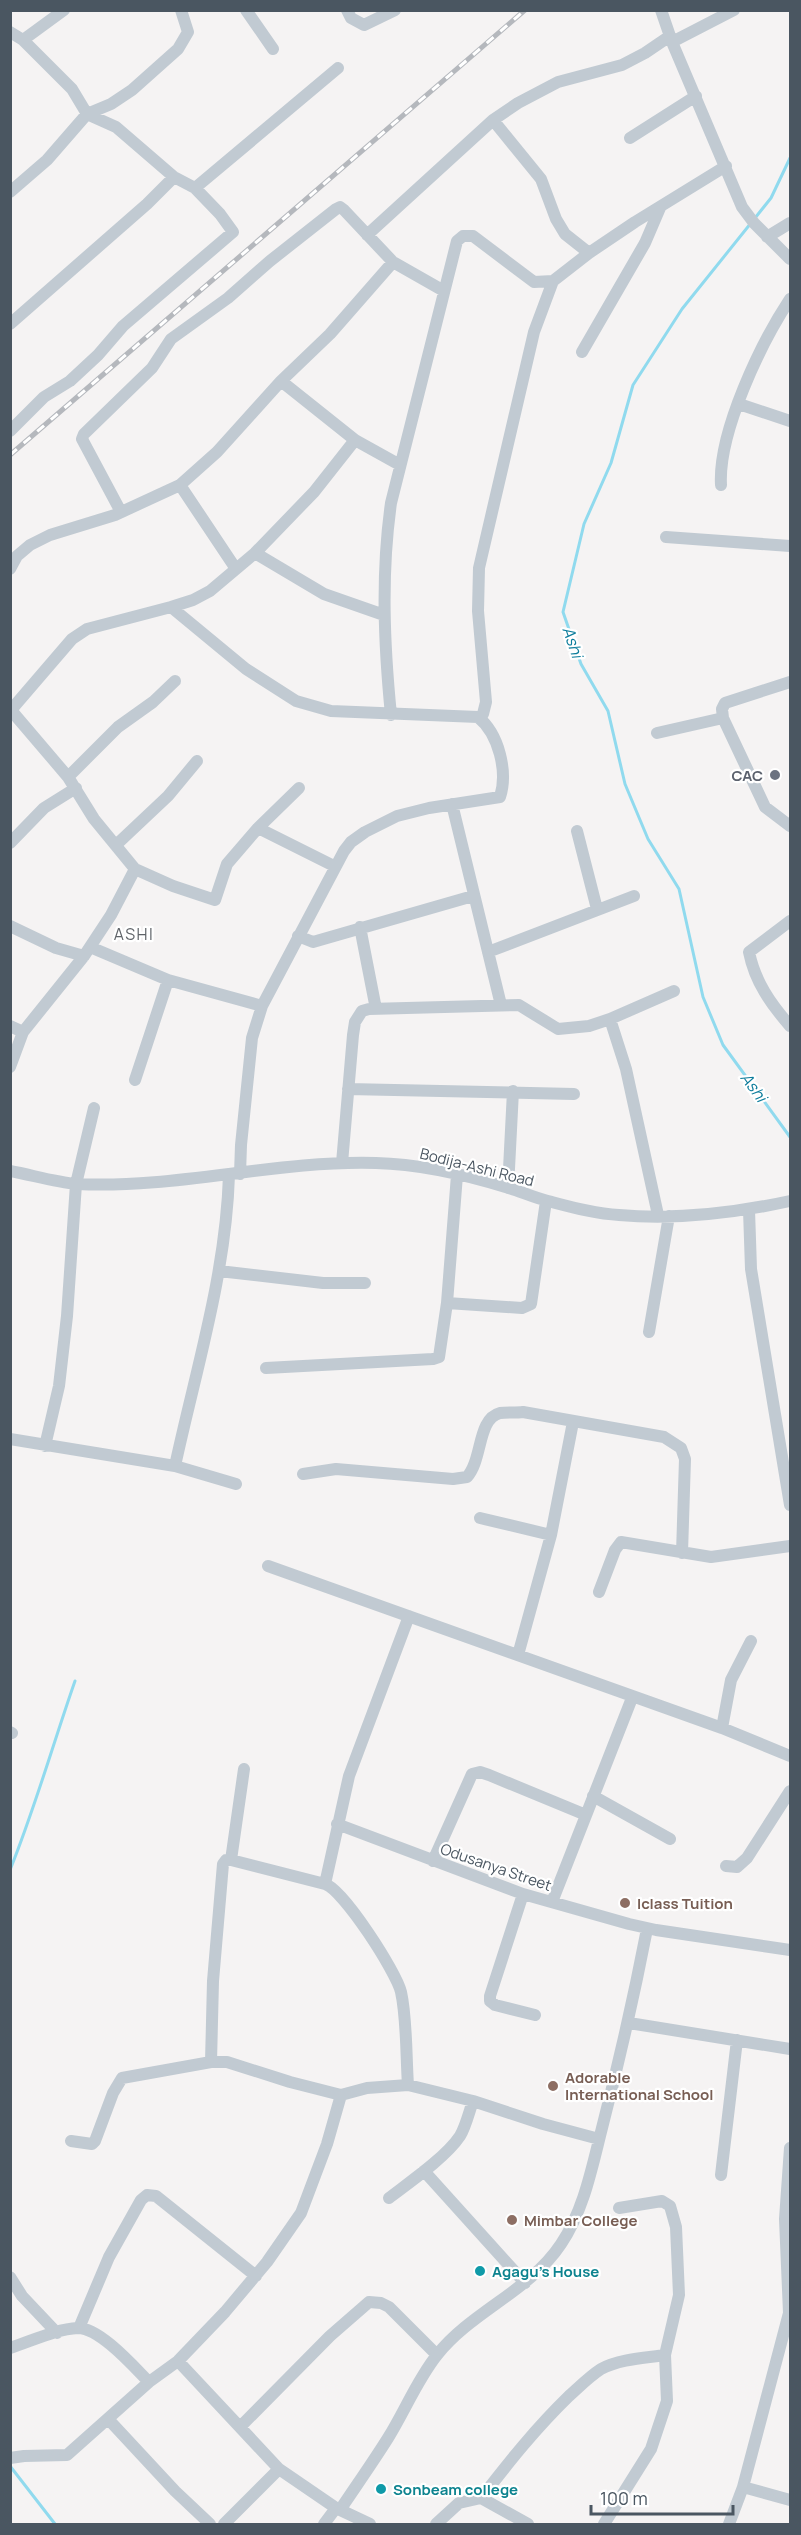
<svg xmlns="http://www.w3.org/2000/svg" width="801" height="2535" font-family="Manrope,sans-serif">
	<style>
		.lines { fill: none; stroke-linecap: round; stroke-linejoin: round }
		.stream { stroke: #90daee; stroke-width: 3 }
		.minor { stroke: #c1cad2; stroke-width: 12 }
		.rail-casing { stroke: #b5b8bd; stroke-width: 5 }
		.rail { stroke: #fff; stroke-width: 3; stroke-dasharray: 9; stroke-linecap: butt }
		.worship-dot { fill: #6b7280; stroke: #fff; stroke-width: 2 }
		.education-dot { fill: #8d6e63; stroke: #fff; stroke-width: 2 }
		.culture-dot { fill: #0f9aa8; stroke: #fff; stroke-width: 2 }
		.labels { text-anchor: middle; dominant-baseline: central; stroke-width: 4.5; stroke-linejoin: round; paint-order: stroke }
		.worship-label { font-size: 15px; font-weight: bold; fill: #5b616d; stroke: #fff; text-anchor: end }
		.street-label { font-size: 15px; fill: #4a5661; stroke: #fff }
		.education-label { font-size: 15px; font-weight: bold; fill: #785e54; stroke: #fff; text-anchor: start }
		.culture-label { font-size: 15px; font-weight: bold; fill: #0d838f; stroke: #fff; text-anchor: start }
		.water-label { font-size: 16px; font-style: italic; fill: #0c7c9b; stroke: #fff }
		.neighbourhood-label { font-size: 16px; letter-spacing: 1.5px; fill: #5f6368; stroke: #fff }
	</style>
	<rect width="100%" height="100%" fill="#f5f3f3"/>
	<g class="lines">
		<path class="stream" d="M755,218L771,198L790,158
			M751,223L682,309L633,385L611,463L584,524L563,612L581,664L608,711L625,784L648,839L679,889L703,997L723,1045L790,1137
			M10,1870C35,1808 53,1744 75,1681
			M10,2466L55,2524"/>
		<path class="minor" d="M246,10L273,49
			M347,10L351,18L364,25L395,10
			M661,10L672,42L742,207L754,223L790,259
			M10,32L23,40L72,89L87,114L116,127L174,177L195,188L220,214L233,232L123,326L98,355L70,381L44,397L10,431
			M23,40L64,10
			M672,42L734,10
			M493,120L541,179L556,219L565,234L589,253
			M630,138L696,96
			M195,188L338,68
			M10,192L47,160L87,114L111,104L132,90L178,49L188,32L181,10
			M367,235L493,120L518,103L558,82L622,65L645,53L670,36
			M767,237L790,223
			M10,324L147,204L174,177
			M582,352L645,243L660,208
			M281,381L355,440L400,465
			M739,404L790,421
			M180,485L236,569
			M721,485C718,432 761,343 790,299
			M121,512L82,439L84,434L152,368L171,339L228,298L270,261L336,209L340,207L344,210L393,262L444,291
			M666,537L790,546
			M255,553L324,594L384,615
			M10,569L17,556L30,545L50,535L115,515L180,485L217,452L281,381L330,334L393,262
			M171,607L246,669L296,701L331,711L478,717L483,714L486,702L478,611L479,568L534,332L553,281L589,253L635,222L726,166
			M10,709L68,777L94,819L135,869L173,886L215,900L227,864L258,828L299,788
			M11,710L72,639L87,629L171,607L193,600L210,591L255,553L314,492L355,440
			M391,715C384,644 381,574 391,503L457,241L463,236H473L534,282L553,281
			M723,718L765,807L790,826
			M657,733L723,718L722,709L725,703L790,682
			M68,777L118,727L153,702L175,681
			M452,804L501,1005
			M258,828L334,866
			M577,831L597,909
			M10,843L44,808L76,788
			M116,845L168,796L197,761
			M790,921L749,952C755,982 771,1004 790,1026
			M10,926L56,948L84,956
			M360,927L376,1009
			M298,936L313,942L473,896
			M90,947L168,980L262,1006
			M488,952L634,896
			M610,1019L674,991
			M10,1026L23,1032
			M10,1067L23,1032L84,956L111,915L135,869
			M135,1080L168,980
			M348,1089L574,1094
			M342,1163L353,1035L355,1022L362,1011L369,1009L519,1005L558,1029L589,1026L610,1019L626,1069L658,1215
			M10,1171C32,1175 55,1182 77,1184C177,1189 276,1160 376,1163C421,1164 467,1175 509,1188C522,1192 535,1198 548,1201C571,1207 596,1214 619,1215C676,1220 735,1213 790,1201
			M240,1174L241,1145L252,1038L262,1006L344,851L351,842L365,832L397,816L429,808L500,797C508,772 499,734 478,717
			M508,1188L513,1091
			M749,1210L751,1269L790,1505
			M219,1271L323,1283H365
			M447,1303L522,1308L531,1304L546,1201
			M649,1332L669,1216
			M266,1368L433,1359L439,1357L447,1303L457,1175
			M10,1439L175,1466L236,1484
			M45,1446L59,1386L67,1316L76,1184L94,1108
			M175,1466C196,1369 226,1274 229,1175
			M303,1474L336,1469L453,1479L467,1477C483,1459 477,1419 500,1413C507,1412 516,1413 523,1412L664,1437L681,1448L685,1459L682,1553
			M480,1518L551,1535
			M268,1566L722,1728L790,1756
			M599,1592L615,1550L621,1542L711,1557L790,1546
			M518,1655L551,1535L573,1422
			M722,1728L731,1680L751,1641
			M10,1732L12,1733
			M593,1796L670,1839
			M337,1824L523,1894L629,1924L656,1930L790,1950
			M231,1860L244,1769
			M433,1861L472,1774L480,1772L489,1775L586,1815
			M726,1866L737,1867L747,1858L790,1791
			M523,1894L490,1996V2001L495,2005L535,2015
			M552,1902L632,1698
			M629,2023L790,2049
			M211,2062L213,1981L223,1864L226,1860H231L325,1884
			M408,2085C406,2057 407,2019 401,1992C397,1973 343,1889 325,1884L349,1776L409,1616
			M71,2141L92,2144L95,2141L113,2093L122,2078L211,2062H227L290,2082L341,2095L367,2088L408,2085L473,2101L543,2124L599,2139
			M424,2171L525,2283
			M721,2175L737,2040
			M389,2198C410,2182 446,2157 460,2136C466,2126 469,2112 473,2101
			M10,2277L22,2296L57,2333
			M79,2328L109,2257L141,2200L147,2195L156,2196L256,2276
			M10,2348C32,2341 56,2329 78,2328C100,2328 134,2367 149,2382
			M178,2361L279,2469L336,2508L370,2524
			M109,2420L175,2491L210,2524
			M240,2427L330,2336L369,2302L381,2303L389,2307L437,2355
			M10,2458L24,2456L67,2455L149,2382L178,2361L225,2312L267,2262L301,2213L327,2144L341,2095
			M743,2487L790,2500
			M481,2498C509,2462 536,2428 569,2396C579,2387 590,2376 601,2369C620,2359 645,2358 665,2355
			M340,2510C356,2486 373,2462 388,2438C405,2411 417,2380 437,2355C472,2311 530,2291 561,2244C584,2210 592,2167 602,2128C619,2062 634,1996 647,1929
			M224,2524L279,2469
			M324,2524L336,2508
			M436,2524L459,2503L481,2498L528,2524
			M604,2524L651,2449L667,2401L665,2355L679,2295L676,2227L670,2206L662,2201L619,2208
			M729,2524L743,2487L789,2313L785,2219L790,2148"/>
		<defs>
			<path id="rail" d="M10,455L525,10"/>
		</defs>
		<use href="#rail" class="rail-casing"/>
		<use href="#rail" class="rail"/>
	</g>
	<circle class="worship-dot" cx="775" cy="775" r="6"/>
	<g class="education-dot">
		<circle cx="625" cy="1903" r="6"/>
		<circle cx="553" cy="2086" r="6"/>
		<circle cx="512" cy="2220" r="6"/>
	</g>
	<g class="culture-dot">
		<circle cx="480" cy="2271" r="6"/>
		<circle cx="381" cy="2489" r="6"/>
	</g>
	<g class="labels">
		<g class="worship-label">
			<text x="763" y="775">CAC</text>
		</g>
		<g class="street-label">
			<text transform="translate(477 1167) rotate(14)">Bodija-Ashi Road</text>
			<text transform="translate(496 1867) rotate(19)">Odusanya Street</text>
		</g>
		<g class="education-label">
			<text x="637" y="1903">Iclass Tuition</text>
			<text x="565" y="2077">Adorable<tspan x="565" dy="17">International School</tspan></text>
			<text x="524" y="2220">Mimbar College</text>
		</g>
		<g class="culture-label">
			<text x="492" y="2271">Agagu's House</text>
			<text x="393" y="2489">Sonbeam college</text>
		</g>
		<g class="water-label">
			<text transform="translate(573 642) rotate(71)">Ashi</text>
			<text transform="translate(754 1087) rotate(54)">Ashi</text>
		</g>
		<g class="neighbourhood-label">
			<text x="134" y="934">ASHI</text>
		</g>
	</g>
	<rect width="801" height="2535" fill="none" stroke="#4a5661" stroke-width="24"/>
	<path d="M591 2505v9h142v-9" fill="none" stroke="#4a5661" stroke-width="3"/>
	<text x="600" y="2505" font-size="18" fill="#4a5661" stroke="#ffffff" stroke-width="4.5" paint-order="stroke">100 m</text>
</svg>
